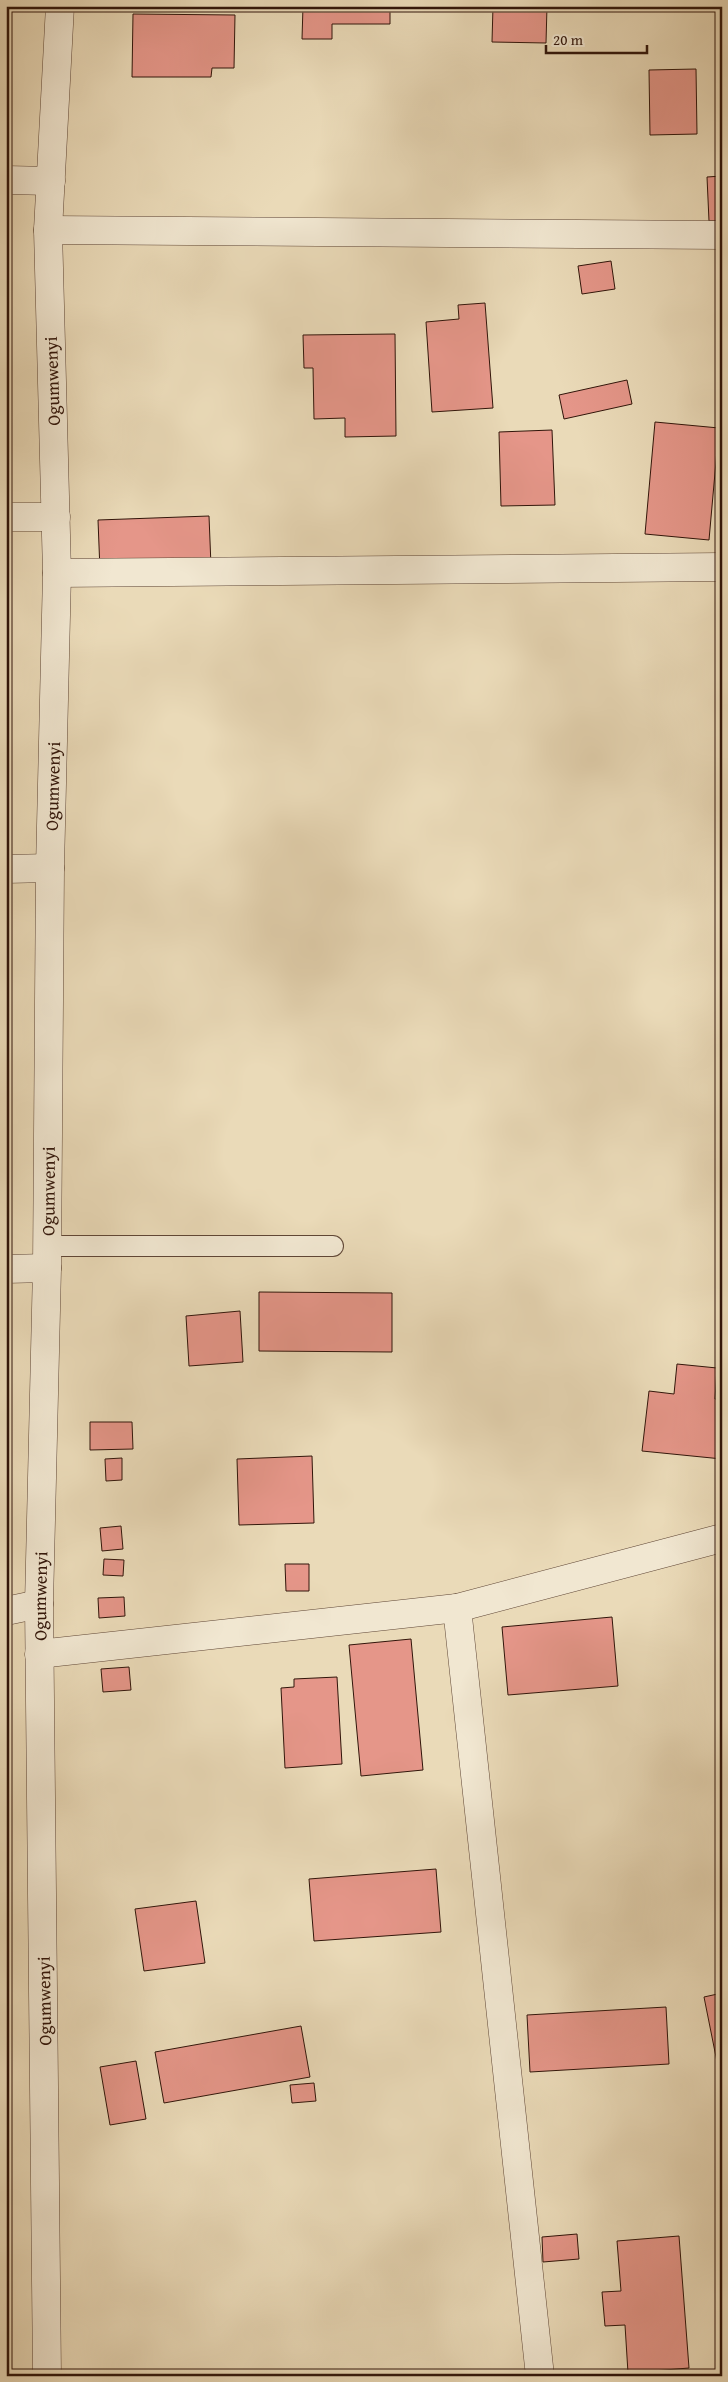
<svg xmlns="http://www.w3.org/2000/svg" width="728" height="2382" font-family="'Gentium Book Plus',serif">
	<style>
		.building { fill: #e59689; stroke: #31150a }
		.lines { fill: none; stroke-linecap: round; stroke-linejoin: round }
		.service-casing { stroke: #5f4636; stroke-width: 22 }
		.minor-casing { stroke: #5f4636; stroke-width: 29 }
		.service { stroke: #f1e7d1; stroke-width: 20 }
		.minor { stroke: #f1e7d1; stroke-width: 28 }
		.labels { text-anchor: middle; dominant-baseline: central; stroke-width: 4; stroke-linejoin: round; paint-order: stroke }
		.street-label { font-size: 18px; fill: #31150a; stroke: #f1e7d1 }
	</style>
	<rect width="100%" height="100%" fill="#eadab8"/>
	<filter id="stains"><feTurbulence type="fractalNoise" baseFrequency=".004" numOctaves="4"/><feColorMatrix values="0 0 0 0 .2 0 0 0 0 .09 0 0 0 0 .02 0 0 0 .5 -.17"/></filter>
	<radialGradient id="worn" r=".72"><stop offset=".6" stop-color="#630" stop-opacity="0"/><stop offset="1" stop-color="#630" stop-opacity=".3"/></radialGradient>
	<path class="building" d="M303,6H390V24H332V39H302Z
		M493,6H547L546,43L492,42Z
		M133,14L235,15L234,68H212L211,77H132Z
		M696,69L697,134L650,135L649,70Z
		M722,176V221H709L707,177Z
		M611,261L615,289L582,294L578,266Z
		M485,303L493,408L432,412L426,322L459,319L458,305Z
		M395,334L396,436L345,437V418L314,419L313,368H304L303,335Z
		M627,380L632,404L564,419L559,395Z
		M655,422L719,428L709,540L645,534Z
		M552,430L555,505L501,506L499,432Z
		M209,516L211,566L100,571L98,520Z
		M259,1292L392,1293V1352L259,1351Z
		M240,1311L243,1362L189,1366L186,1316Z
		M677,1364L717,1368L715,1399H722V1459L642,1451L649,1391L674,1394Z
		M6,1404L9,1449H6Z
		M90,1422H132L133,1449L90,1450Z
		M312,1456L314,1523L239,1525L237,1459Z
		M122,1458V1480L106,1481L105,1459Z
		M121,1526L123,1549L102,1551L100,1528Z
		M104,1559L124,1560L123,1576L103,1575Z
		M285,1564H309V1591H286Z
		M124,1597L125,1616L99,1618L98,1598Z
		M612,1617L618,1686L508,1695L502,1627Z
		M411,1639L423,1770L361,1776L349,1645Z
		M129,1667L131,1690L103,1692L101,1669Z
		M337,1677L342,1764L285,1768L281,1688L294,1687V1679Z
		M436,1869L441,1932L314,1941L309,1879Z
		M196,1901L205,1963L144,1971L135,1909Z
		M722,1993V2077H720L704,1997Z
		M666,2007L669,2064L530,2072L527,2015Z
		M301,2026L310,2077L164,2103L155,2052Z
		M136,2061L146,2119L110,2125L100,2067Z
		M314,2083L316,2101L292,2103L290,2085Z
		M577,2234L579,2259L543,2262L542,2237Z
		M679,2236L689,2368L628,2373L625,2325L605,2326L602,2292L621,2291L617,2241Z"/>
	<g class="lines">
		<defs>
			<path id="service" d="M47,1246H333"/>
			<g id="minor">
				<path d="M6,180L51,181"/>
				<path d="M48,230L722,235"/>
				<path d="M6,517H56"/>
				<path d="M57,573L722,567"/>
				<path d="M6,869L50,868"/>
				<path d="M6,1269L47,1268"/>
				<path d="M457,1608L540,2376"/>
				<path d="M6,1611L39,1604"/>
				<path d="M39,1654L457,1608L722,1538"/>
				<path id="s1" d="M47,2376L39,1604L47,1268L50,868L57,573L48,230L60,6"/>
			</g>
		</defs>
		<use href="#service" class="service-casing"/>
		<use href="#minor" class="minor-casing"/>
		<use href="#service" class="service"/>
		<use href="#minor" class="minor"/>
	</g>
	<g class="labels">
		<g class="street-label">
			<text transform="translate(52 381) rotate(-92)">Ogumwenyi</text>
			<text stroke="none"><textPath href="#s1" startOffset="1590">Ogumwenyi</textPath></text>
			<text stroke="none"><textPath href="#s1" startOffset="1185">Ogumwenyi</textPath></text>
			<text stroke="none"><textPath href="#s1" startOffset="780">Ogumwenyi</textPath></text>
			<text transform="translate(44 2001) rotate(-91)">Ogumwenyi</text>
		</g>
	</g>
	<rect width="728" height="2382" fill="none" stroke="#eadab8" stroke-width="25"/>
	<rect x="8" y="8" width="713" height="2367" fill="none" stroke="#31150a" stroke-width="2.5"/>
	<rect x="12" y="12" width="703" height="2357" fill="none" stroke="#31150a"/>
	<path d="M546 45v8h101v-8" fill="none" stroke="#31150a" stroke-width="2.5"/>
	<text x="553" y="45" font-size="15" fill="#31150a" stroke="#f1e7d1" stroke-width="4" paint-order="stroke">20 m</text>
	<rect width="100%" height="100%" filter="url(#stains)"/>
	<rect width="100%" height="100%" fill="url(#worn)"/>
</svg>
